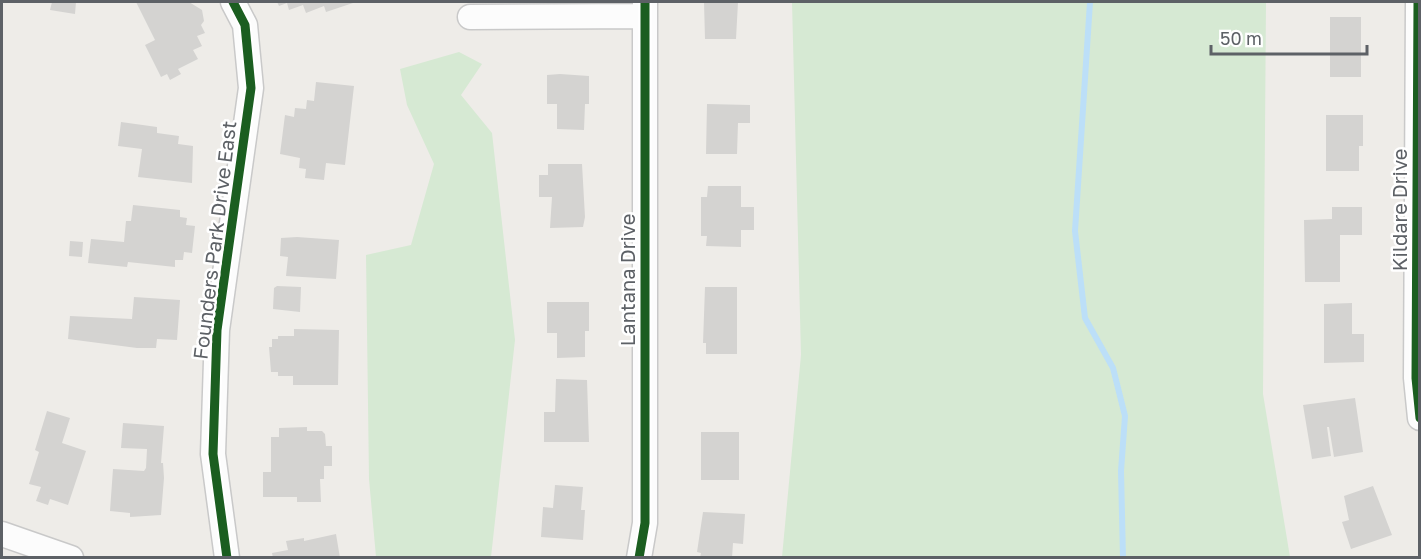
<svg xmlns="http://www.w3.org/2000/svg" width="1421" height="559" font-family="'Golos Text',sans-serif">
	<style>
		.green { fill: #d6e9d3 }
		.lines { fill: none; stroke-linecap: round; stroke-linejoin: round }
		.stream { stroke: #bcdff8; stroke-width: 6 }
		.building { fill: #d4d3d1 }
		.minor-casing { stroke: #c9c9c9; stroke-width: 27 }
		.minor { stroke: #fcfcfc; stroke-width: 24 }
		.cycleway-casing { stroke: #fff; stroke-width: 13 }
		.cycleway { stroke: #1b5e20; stroke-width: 9 }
		.labels { text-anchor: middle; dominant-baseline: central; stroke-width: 5; stroke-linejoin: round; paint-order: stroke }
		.street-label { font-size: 20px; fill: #5d6166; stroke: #fff }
	</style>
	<rect width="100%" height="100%" fill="#eeece8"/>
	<path class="green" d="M792,2H1266L1263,394L1290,557H782L801,355Z
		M459,52L482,64L461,95L492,133L515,340L491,557H376L369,479L366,255L411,245L434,164L407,105L400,69Z"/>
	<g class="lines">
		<path class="stream" d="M1090,2L1075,231L1085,318L1113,368L1125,416L1121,471L1123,558"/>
	</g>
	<path class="building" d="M52,2H76L75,14L50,10Z
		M136,2H189L202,10L204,21L201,25L205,33L197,36L202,46L193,50L198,59L178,69L181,74L170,80L167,74L161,77L145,45L155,40Z
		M277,2H356L326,12L324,6L306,13L303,5L289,10L287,3L279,6Z
		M704,2H738L736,39H705Z
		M1330,17H1361V77H1330Z
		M560,74L589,76V104H585L584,130L557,129V104H547V75Z
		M316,82L354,86L345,165L326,163L324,180L305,178L306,169L299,168L300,158L280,154L285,115L294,117L295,108L306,109L307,100L314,101Z
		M707,104L750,105V123H738L737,154H706Z
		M1326,115H1363V146H1359V171H1326Z
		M121,122L157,127V133L179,136L178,144L193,146L192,183L138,177L142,149L118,146Z
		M548,164H582L585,217L583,227L550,228L552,197H539V175H548Z
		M708,186H741V207H754V230H741V247L706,246L707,236H701V197H707Z
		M133,205L180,210V217L187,218L186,225L195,226L192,253L184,252L183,260H175V267L128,262L127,267L88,263L91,239L124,242L126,221H131Z
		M1332,207H1362V235H1340V282H1305L1304,220L1332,219Z
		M297,237L339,240L336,279L286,276L288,257L280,256L281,238Z
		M70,241L83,242L82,257L69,256Z
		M277,286L301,287L300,312L273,309L274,288Z
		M705,287H737V354H706V343H703Z
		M134,297L180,300L177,340L157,339L156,348H137L68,339L70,316L132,319Z
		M547,302H589V331H585V357L557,358V333H547Z
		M1352,303V334H1364V362L1324,363V304Z
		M294,329L339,330L338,385H293V376H278V372H271L269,347H272V339H278V336H294Z
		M556,379L587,380L589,442H544V412H555Z
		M1355,398L1363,452L1334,457L1329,427H1327L1331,456L1312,459L1303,405Z
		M47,411L70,418L62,443L86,451L68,505L50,499L48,505L36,501L41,487L29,484L39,452L35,450Z
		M123,423L164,426L161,463H163L164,478L161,515L130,517V513L110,511L113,469L144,471L146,468L147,449L121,448Z
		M307,427V431H322L325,434L326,446H332V466H324V479H320L321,502H297V497H263V472H271V437H279V428Z
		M701,432H739V480H701Z
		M555,485L583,487L581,510H585L583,540L541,537L543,507L553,508Z
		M1373,486L1392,535L1351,549L1342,522L1349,520L1344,496Z
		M703,512L745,514L743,544L733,543L732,558H700L701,553L697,552Z
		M336,534L340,558H273L272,553L288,550L286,541L304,538V541Z"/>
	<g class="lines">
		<defs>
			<path id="minor" d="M1418,2L1416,378L1420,418
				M470,17L645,16
				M2,534L71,558
				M227,558L213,454L217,330L251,88L245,25L233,2
				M639,558L645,523V2"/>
		</defs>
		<use href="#minor" class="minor-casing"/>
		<use href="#minor" class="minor"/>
		<defs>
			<path id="cycleway" d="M1418,2L1416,378L1420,418
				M227,558L213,454L217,330L251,88L245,25L233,2
				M639,558L645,523V2"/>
		</defs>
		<use href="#cycleway" class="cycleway-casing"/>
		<use href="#cycleway" class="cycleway"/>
	</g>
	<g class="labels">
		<g class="street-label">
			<text transform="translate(1399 210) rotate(-90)">Kildare Drive</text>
			<text transform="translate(214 240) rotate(-83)">Founders Park Drive East</text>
			<text transform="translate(627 280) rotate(-90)">Lantana Drive</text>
		</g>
	</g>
	<rect width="1421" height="559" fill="none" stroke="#5d6166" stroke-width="6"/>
	<path d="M1211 45v9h156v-9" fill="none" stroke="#5d6166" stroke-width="3"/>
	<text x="1220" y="45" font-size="18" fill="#5d6166" stroke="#ffffff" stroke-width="4.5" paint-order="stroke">50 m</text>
</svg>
